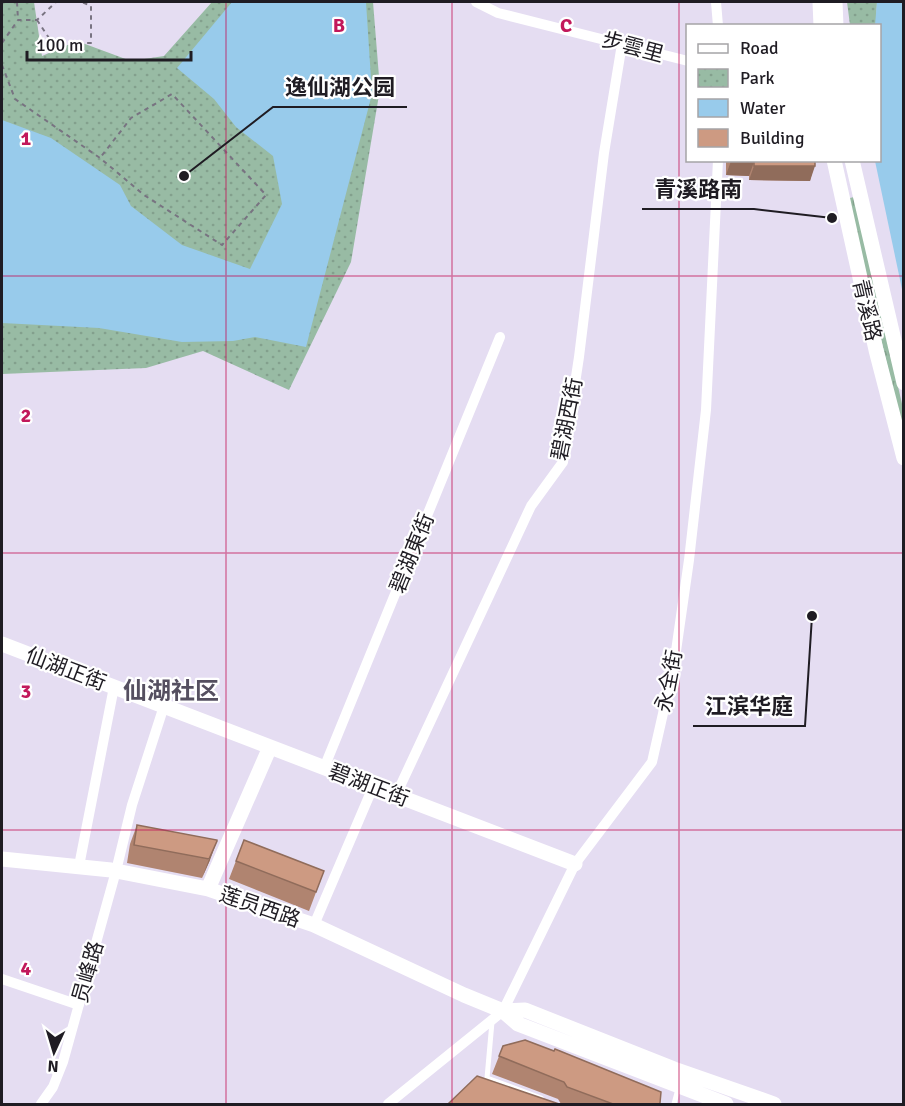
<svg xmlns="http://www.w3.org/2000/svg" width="905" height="1106" font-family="Signika,'Noto Sans SC',sans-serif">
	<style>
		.grass { fill: url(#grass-tufts) }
		.park { fill: url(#park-dots) }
		.water { fill: #98cbeb }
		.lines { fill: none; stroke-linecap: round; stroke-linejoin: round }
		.path { stroke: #787381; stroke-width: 2; stroke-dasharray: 4.5 4.5; stroke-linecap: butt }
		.lane { stroke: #fff; stroke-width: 5 }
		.street { stroke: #fff; stroke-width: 10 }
		.secondary { stroke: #fff; stroke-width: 15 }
		.wall { fill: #b08470 }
		.shaded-wall { fill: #906c5b }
		.building { fill: #cd9a82; stroke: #906c5b; stroke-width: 1.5 }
		.grid { fill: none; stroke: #c2185b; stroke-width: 1.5; stroke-opacity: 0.55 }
		.labels { text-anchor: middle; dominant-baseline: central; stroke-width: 4.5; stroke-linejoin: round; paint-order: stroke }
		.street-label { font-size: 21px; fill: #1f1c23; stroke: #fff }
		.quarter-label { font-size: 24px; font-weight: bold; fill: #554f60; stroke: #fff }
		.grid-label { font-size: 20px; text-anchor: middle; font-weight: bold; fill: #c2185b; stroke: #fff; stroke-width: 4.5; stroke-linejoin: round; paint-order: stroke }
		.leader { fill: none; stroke: #1f1c23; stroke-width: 2 }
		.callout-dot { fill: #1f1c23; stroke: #fff; stroke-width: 2 }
		.callout-label { font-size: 22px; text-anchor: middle; font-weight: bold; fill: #1f1c23; stroke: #fff; stroke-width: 4.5; stroke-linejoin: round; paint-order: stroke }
	</style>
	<defs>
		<pattern id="grass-tufts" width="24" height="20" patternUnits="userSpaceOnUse" patternTransform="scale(1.5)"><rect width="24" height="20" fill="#98bba4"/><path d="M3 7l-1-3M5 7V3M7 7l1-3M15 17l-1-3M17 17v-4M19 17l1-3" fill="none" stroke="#83a08d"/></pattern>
		<pattern id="park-dots" width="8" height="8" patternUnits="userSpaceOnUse" patternTransform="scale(1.5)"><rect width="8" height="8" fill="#98bba4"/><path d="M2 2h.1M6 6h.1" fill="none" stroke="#83a08d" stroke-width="1.8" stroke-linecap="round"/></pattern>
	</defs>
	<rect width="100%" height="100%" fill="#e5ddf2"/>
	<path class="grass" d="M854,197L903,408V432L849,203L850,198Z"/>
	<path class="park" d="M2,2H34L42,56L77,41L131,61L164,56L212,2H373L380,89L351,262L289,390L203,351L146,368L2,374Z
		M847,2H877L876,25H850Z"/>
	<path class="water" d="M232,2H366L372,94L306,347L255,337L233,341L182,342L99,328L2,323V120L51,138L120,185L131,206L182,245L250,269L282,204L273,156L236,127L214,99L177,68Z
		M877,2H903V294L875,161L880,160V26L875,25Z"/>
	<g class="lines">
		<path class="path" d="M17,2L18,20
			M37,20L53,44L91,43V6L82,2
			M2,43L18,20H37L56,2
			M2,65L15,99L100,158L144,195L222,245L266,195L172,94L131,118L100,158"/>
		<path class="lane" d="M492,1022L487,1078L541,1098
			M674,1104L678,1089"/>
		<path class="street" d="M476,2L498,13L688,61
			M716,2L718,26
			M324,768L500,337
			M396,795L531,506L563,462L579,357L604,153L622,44
			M79,866L114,687
			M314,925L373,787
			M2,979L79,1005
			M41,1104L53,1087L63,1062L116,871L132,805L164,706
			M388,1104L503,1011L575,864L652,762L674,665L689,560L706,410L718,160"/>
		<path class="secondary" d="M820,2L821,26
			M835,2L836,26
			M834,160L876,350L904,458
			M852,160L904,383
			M2,644L575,864
			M2,859L111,870L208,889L314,925L464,995L503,1011L518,1024L726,1104
			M208,889L270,747
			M503,1011L525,1010L674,1069L774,1104"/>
	</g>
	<path class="wall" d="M726,160H815L810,181L749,180V176L726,175Z
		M137,825L210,860L202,878L127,863L130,844Z
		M244,840L324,871L309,911L229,879Z
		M503,1046L659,1104H561L558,1099L492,1074Z"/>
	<path class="shaded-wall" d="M731,161L754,162L749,176L726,175Z
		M754,166H815L810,181L749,180Z
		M217,841L210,860L202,878L209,859Z"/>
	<path class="building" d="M731,160H815V166H754V162L731,161Z
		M137,825L217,840V841L209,859L134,845Z
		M244,840L324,871L316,892L236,861Z
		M525,1040L554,1051L555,1049L661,1092L660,1103L659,1104H613L567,1087L564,1082L499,1056L503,1046Z
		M477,1076L559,1104H448Z"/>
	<path class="grid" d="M226,2V1104M452,2V1104M679,2V1104M2,276H904M2,553H904M2,830H904"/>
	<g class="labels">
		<g class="street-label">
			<text transform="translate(633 47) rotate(15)">步雲里</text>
			<text transform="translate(867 310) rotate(77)">青溪路</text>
			<text transform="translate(567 419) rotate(-79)">碧湖西街</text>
			<text transform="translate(412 553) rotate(-68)">碧湖東街</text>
			<text transform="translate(66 669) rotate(21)">仙湖正街</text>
			<text transform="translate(669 681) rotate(-79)">永全街</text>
			<text transform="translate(369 785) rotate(21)">碧湖正街</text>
			<text transform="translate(260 907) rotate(19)">莲员西路</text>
			<text transform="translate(88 972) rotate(-74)">员峰路</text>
		</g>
		<g class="quarter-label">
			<text x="171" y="691">仙湖社区</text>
		</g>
	</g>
	<g class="grid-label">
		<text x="339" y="32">B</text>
		<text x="566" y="32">C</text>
		<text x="26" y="145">1</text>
		<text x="26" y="422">2</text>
		<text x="26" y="698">3</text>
		<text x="26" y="975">4</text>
	</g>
	<path class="leader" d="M184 176L273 107H407M832 218L754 209H642M812 616L805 726H693"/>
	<g class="callout-dot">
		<circle cx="184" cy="176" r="6"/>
		<circle cx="832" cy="218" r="6"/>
		<circle cx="812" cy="616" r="6"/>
	</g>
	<g class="callout-label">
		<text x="340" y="95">逸仙湖公园</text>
		<text x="698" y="197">青溪路南</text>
		<text x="749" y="714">江滨华庭</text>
	</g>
	<rect width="905" height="1106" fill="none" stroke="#1f1c23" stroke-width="6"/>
	<rect x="686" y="24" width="195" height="138" fill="#ffffff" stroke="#a5a4a7" stroke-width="1.5"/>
	<rect x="698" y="44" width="30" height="9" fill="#ffffff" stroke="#a5a4a7" stroke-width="1.5"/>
	<text x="740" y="54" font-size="18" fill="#1f1c23">Road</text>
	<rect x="698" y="69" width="30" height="18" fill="url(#park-dots)" stroke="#a5a4a7" stroke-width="1.5"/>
	<text x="740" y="84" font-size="18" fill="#1f1c23">Park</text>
	<rect x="698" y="99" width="30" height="18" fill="#98cbeb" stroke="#a5a4a7" stroke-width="1.5"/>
	<text x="740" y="114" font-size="18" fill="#1f1c23">Water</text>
	<rect x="698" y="129" width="30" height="18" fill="#cd9a82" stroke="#a5a4a7" stroke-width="1.5"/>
	<text x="740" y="144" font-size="18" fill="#1f1c23">Building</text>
	<g transform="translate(54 1052) rotate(184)" stroke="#ffffff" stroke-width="4.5" paint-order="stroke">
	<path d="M0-4.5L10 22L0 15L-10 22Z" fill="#1f1c23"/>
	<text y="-9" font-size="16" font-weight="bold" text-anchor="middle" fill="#1f1c23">N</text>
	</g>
	<path d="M27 51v9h164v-9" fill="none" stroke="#1f1c23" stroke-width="3"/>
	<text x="36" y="51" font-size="18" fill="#1f1c23" stroke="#ffffff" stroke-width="4.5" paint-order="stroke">100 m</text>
</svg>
